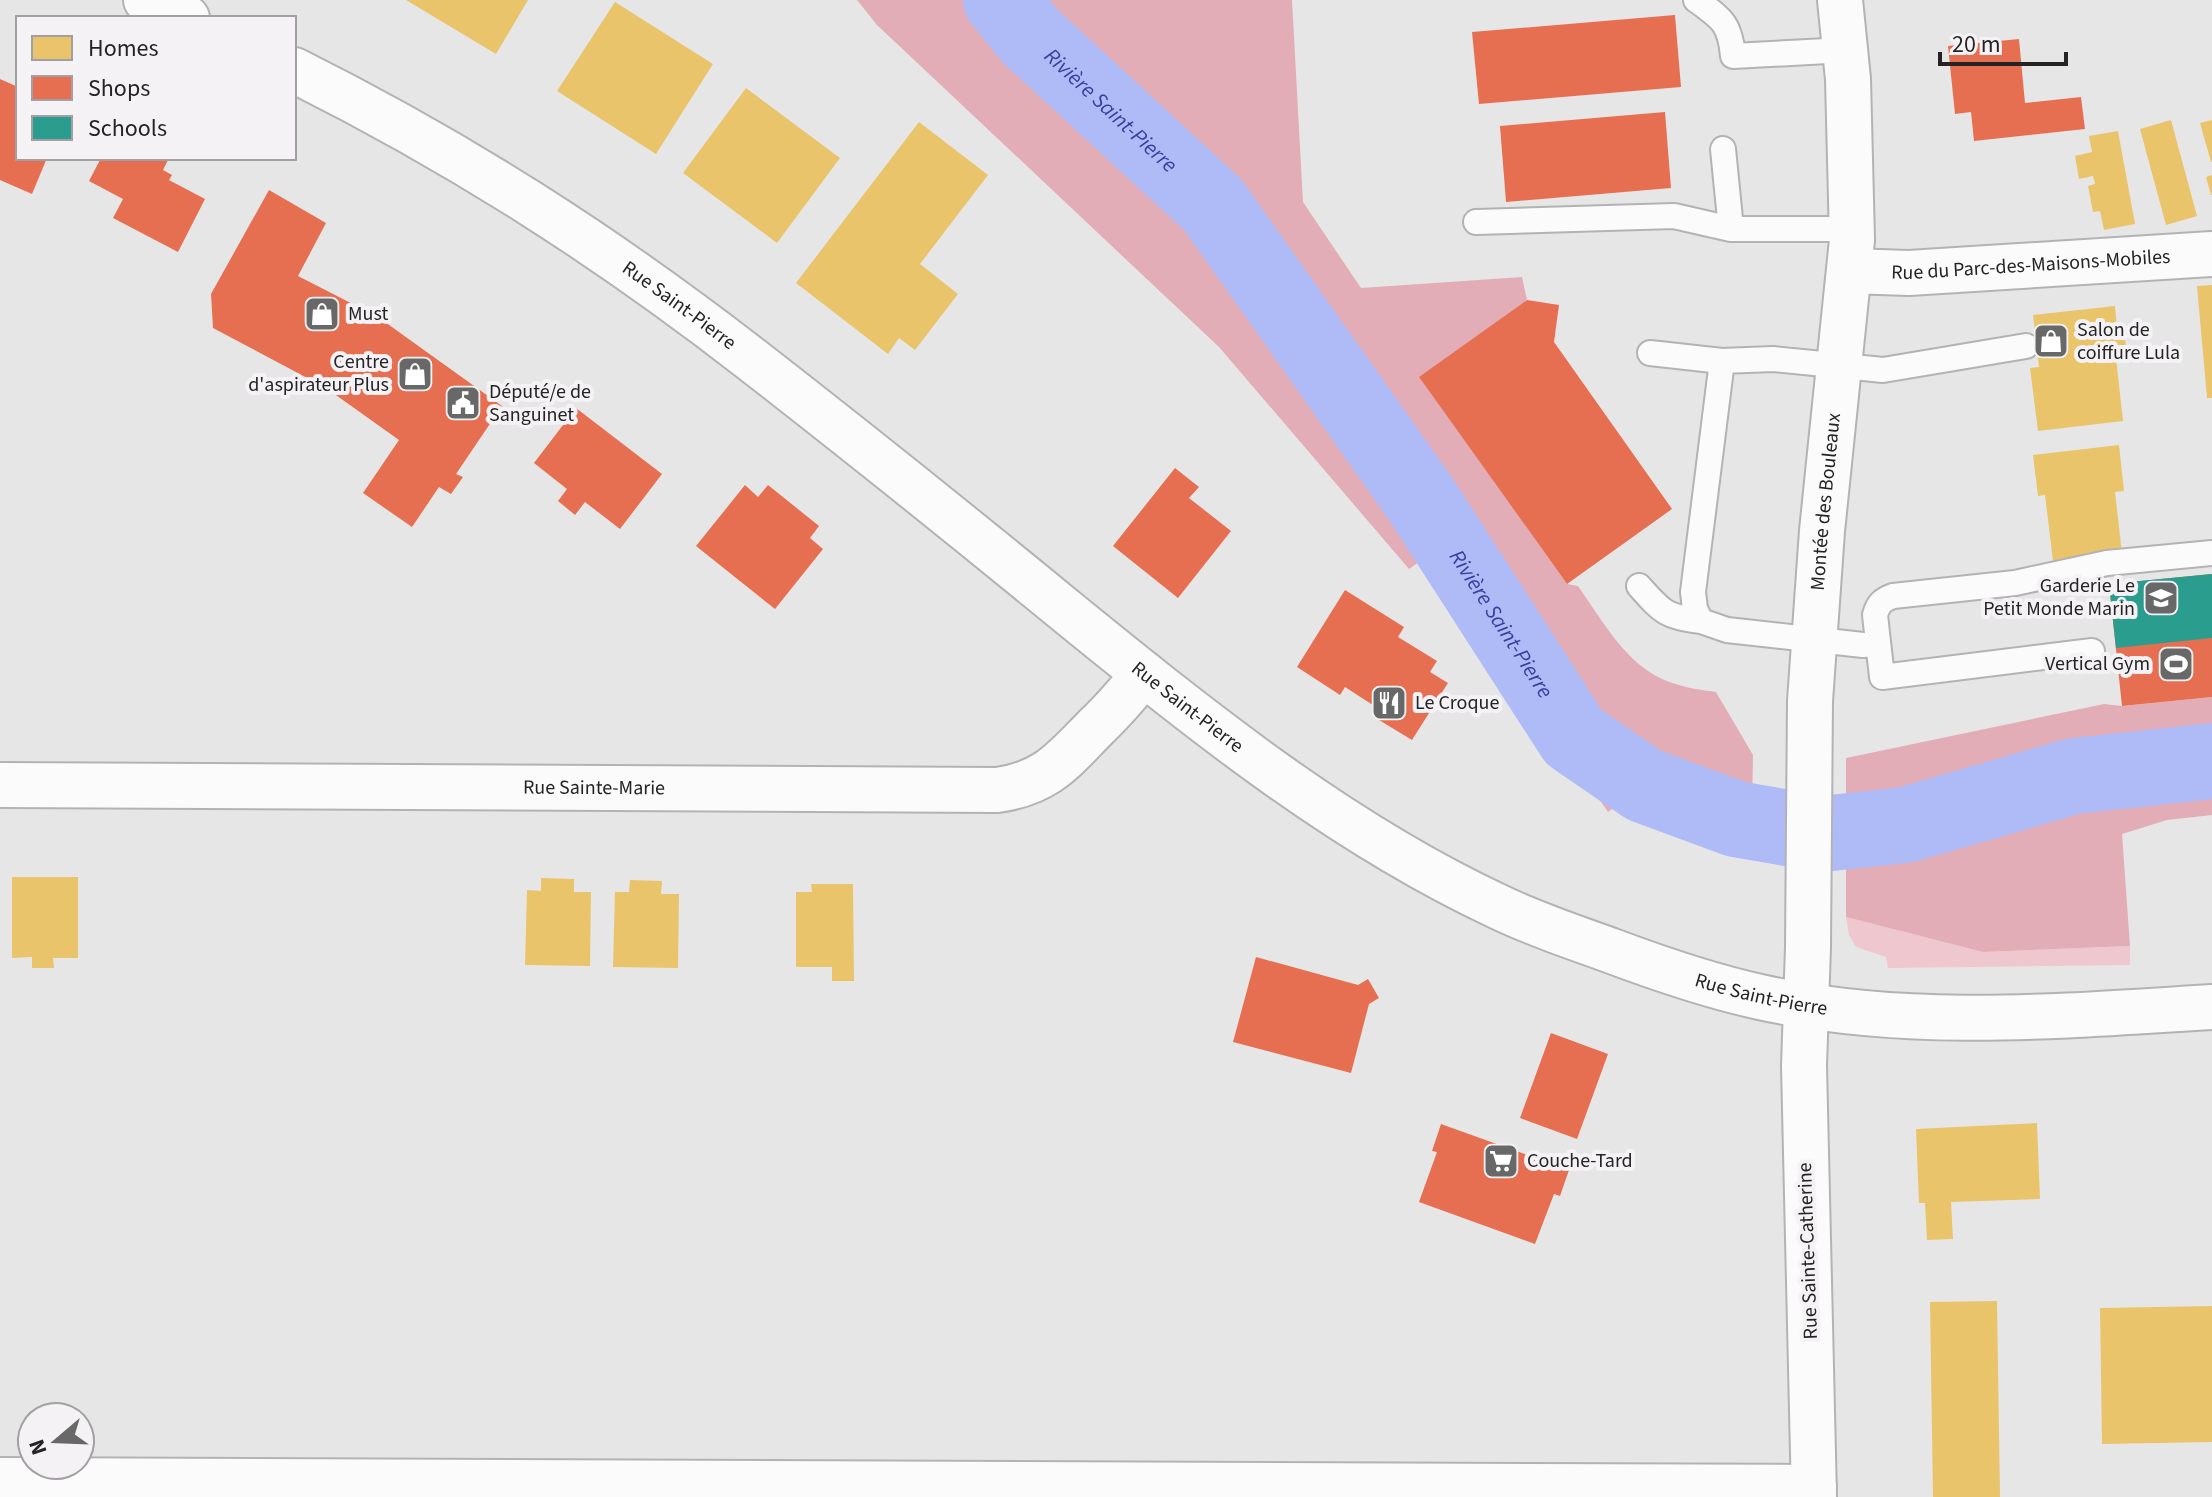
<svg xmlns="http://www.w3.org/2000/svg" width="2212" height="1497" font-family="'Source Sans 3',sans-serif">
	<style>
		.green { fill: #efc7ce }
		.forest { fill: #e3adb8 }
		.homes { fill: #e9c46a }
		.shops { fill: #e76f51 }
		.schools { fill: #2a9d8f }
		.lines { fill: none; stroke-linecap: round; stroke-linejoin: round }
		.river { stroke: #aebbf6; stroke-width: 76 }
		.lane-casing { stroke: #b4b3b4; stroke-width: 28 }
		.street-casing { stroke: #b4b3b4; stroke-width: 48 }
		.secondary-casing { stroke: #b4b3b4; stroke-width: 48 }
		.lane { stroke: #fbfbfb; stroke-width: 24 }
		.street { stroke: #fbfbfb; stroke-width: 44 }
		.secondary { stroke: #fbfbfb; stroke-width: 44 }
		.labels { text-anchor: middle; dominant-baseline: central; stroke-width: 8; stroke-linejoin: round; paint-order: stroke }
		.street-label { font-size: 20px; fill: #252425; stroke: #f5f2f5 }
		.poi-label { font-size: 20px; fill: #252425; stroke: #f5f2f5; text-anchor: start }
		.water-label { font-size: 22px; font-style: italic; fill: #36409f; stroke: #f5f2f5 }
	</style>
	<rect width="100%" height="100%" fill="#e7e6e7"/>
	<path class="green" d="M1846,917L1983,952L2130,946V965L1888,968L1886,957L1856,947L1849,935Z"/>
	<path class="forest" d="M857,0H1292L1303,202L1361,288L1522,277L1527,300L1420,378L1567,584L1578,586C1605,624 1630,673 1679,685C1691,689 1704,690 1716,692L1753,755L1752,811L1736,809L1653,779L1608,812L1432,553L1409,569L1219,347L877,25Z
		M2212,697V815L2167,820L2122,834L2130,946L1983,952L1846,917V758L2104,704L2122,706Z"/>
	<path class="homes" d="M406,0H528L496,54Z
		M615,2L713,64L656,154L557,91Z
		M746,88L840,158L777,243L683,173Z
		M2171,120L2197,216L2166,225L2140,129Z
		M2212,120V162H2211L2200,123Z
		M919,122L988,175L920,264L958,294L915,350L899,338L888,354L796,283Z
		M2118,131L2135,224L2104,230L2100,211L2093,212L2088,186L2095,184L2093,176L2079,179L2075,156L2092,152L2089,136Z
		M2212,175V195H2211L2206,177Z
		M2212,285V398H2207L2197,286Z
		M2115,306L2117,329L2124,328L2126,347L2115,349L2123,421L2038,431L2030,368L2039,367L2033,315Z
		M2119,445L2124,491L2115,492L2122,553L2053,561L2045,495L2038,496L2033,455Z
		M12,877H78V958H53L54,968H32V957L12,958Z
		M541,878L574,879V892H591L590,966L525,965L527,890L541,891Z
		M630,880L662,881L661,894H679L678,968L613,967L615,892H629Z
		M811,884H853L854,981H832V967H796V892H812Z
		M2037,1123L2040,1199L1951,1202L1953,1239L1927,1240L1925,1203H1919L1916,1129Z
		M1997,1301L2000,1497H1933L1930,1302Z
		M2212,1306V1442L2102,1444L2100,1308Z"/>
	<path class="shops" d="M1675,15L1681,87L1479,104L1472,32Z
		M2019,39L2025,103L2081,97L2085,129L1974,141L1971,112L1955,114L1948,46Z
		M0,79L18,87V158H47L32,194L0,180Z
		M1665,112L1671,188L1506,202L1500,126Z
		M101,158H169L163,170L172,175L169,180L205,199L178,252L113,218L123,199L89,181Z
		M269,190L326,223L298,276L378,317L502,406L456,474L463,477L451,494L439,487L412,527L363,493L399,440L326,388L213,328L211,294Z
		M1527,300L1559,305L1554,342L1672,509L1567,584L1419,377Z
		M576,408L662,474L620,529L585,502L575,515L558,501L567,489L534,463Z
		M1175,468L1199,487L1189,498L1231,531L1178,598L1113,546Z
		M745,485L758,497L768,485L819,526L810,538L823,549L775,609L696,546Z
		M2212,574V697L2122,706L2109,584Z
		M1345,590L1404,627L1398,637L1437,661L1430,672L1448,683L1412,740L1374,717L1379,709L1345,687L1340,695L1297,667Z
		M1256,957L1358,985L1368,979L1379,998L1369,1004L1351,1073L1233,1042Z
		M1551,1033L1608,1054L1577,1139L1520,1118Z
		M1441,1124L1569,1170L1560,1196L1554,1194L1535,1244L1419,1202L1437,1152L1432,1151Z"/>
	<path class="schools" d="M2212,574V638L2116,648L2109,584Z"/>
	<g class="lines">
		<path class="river" id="s1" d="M1001,0L1030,36L1213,205L1420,498L1574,737L1644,785L1736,819L1822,834L1905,825L2074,776L2212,761"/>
		<defs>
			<path id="lane" d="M1696,0C1722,19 1730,23 1733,56L1846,50
				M1723,149L1731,229
				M1476,222L1674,216L1731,229H1851
				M1650,353L1722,361
				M1639,586C1663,613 1665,616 1701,621
				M1878,644L1863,645L1727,630L1701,621L1695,609L1693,592L1722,361L1773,359L1883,370L2026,346
				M2092,651L1882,677L1875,615C1878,604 1882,600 1893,596L2015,583L2107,563L2212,553"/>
			<g id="street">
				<path id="s2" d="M1849,271L1909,273L2212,254"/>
				<path id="s3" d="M0,785L997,790C1048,783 1064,759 1098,725C1115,709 1129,692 1144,674"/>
				<path d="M0,1480L1814,1487"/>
			</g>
			<g id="secondary">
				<path d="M146,0L187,18"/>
				<path id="s4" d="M294,70C460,153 604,245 751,359C859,443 965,528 1071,615C1204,723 1342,834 1499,907C1536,925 1574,937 1612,951C1660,969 1710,986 1760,997C1908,1030 2062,1016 2212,1007"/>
				<path id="s5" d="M1814,1497L1804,1066L1808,947L1810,701L1822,531L1852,240L1848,79L1840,0"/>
			</g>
		</defs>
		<use href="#lane" class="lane-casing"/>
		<use href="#street" class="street-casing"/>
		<use href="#secondary" class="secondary-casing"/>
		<use href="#lane" class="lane"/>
		<use href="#street" class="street"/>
		<use href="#secondary" class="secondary"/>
	</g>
	<defs>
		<symbol id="shop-square" viewBox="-11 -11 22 22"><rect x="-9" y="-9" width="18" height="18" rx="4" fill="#696869" stroke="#f5f2f5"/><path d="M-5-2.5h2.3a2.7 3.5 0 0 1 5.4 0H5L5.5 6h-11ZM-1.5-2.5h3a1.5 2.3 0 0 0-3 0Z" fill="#fff"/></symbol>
		<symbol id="civic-square" viewBox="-11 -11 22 22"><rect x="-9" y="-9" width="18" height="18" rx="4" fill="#696869" stroke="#f5f2f5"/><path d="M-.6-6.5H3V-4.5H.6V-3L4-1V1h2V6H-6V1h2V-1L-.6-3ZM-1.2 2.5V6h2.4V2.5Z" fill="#fff"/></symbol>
		<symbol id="school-square" viewBox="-11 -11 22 22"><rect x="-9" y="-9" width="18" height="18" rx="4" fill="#696869" stroke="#f5f2f5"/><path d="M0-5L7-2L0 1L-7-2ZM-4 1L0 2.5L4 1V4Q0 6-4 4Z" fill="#fff"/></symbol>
		<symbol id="stadium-square" viewBox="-11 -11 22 22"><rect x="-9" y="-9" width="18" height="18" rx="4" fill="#696869" stroke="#f5f2f5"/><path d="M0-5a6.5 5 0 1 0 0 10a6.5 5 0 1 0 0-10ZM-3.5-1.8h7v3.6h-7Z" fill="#fff"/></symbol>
		<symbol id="restaurant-square" viewBox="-11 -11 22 22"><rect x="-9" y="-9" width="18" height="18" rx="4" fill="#696869" stroke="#f5f2f5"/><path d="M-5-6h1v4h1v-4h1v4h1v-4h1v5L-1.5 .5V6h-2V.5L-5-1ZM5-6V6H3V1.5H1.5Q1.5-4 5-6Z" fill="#fff"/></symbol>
		<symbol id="supermarket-square" viewBox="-11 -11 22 22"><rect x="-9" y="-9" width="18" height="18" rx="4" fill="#696869" stroke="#f5f2f5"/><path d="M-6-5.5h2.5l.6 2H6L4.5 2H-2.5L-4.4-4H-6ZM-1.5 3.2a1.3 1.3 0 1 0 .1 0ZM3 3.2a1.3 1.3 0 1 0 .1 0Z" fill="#fff"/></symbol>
	</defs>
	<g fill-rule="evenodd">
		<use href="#shop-square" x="302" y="294" width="40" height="40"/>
		<use href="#shop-square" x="2031" y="321" width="40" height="40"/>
		<use href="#shop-square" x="395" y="354" width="40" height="40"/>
		<use href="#civic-square" x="443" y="383" width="40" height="40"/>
		<use href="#school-square" x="2141" y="578" width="40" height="40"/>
		<use href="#stadium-square" x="2156" y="644" width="40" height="40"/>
		<use href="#restaurant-square" x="1369" y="683" width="40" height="40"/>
		<use href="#supermarket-square" x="1481" y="1141" width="40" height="40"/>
	</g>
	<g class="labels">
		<g class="street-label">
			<text stroke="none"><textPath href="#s2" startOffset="182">Rue du Parc-des-Maisons-Mobiles</textPath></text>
			<text stroke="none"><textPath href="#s4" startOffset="452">Rue Saint-Pierre</textPath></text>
			<text stroke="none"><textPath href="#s5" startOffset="996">Montée des Bouleaux</textPath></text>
			<text stroke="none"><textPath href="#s4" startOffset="1100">Rue Saint-Pierre</textPath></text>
			<text stroke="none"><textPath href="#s3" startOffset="594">Rue Sainte-Marie</textPath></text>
			<text stroke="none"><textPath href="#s4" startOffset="1748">Rue Saint-Pierre</textPath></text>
			<text transform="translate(1808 1251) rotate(-92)">Rue Sainte-Catherine</text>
		</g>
		<g class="poi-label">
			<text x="348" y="314">Must</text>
			<text x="2077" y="330">Salon de<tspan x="2077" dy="23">coiffure Lula</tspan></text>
			<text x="389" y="362" text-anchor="end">Centre<tspan x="389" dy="23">d'aspirateur Plus</tspan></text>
			<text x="489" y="392">Député/e de<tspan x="489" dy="23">Sanguinet</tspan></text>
			<text x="2135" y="586" text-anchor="end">Garderie Le<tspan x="2135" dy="23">Petit Monde Marin</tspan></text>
			<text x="2150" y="664" text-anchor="end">Vertical Gym</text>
			<text x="1415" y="703">Le Croque</text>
			<text x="1527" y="1161">Couche-Tard</text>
		</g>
		<g class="water-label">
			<text stroke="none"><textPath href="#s1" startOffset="156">Rivière Saint-Pierre</textPath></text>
			<text stroke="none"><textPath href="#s1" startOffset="804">Rivière Saint-Pierre</textPath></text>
		</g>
	</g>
	<rect x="16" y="16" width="280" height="144" fill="#f5f2f5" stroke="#a2a0a2" stroke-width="2"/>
	<rect x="32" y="36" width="40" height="24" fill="#e9c46a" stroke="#a2a0a2" stroke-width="2"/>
	<text x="88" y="56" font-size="24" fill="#252425">Homes</text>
	<rect x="32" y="76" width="40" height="24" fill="#e76f51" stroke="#a2a0a2" stroke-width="2"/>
	<text x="88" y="96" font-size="24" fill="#252425">Shops</text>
	<rect x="32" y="116" width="40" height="24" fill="#2a9d8f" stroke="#a2a0a2" stroke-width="2"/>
	<text x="88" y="136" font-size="24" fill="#252425">Schools</text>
	<g transform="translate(56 1441) rotate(251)"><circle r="38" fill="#f5f2f5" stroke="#a2a0a2" stroke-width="2"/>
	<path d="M0-6L14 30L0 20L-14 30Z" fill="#696869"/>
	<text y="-12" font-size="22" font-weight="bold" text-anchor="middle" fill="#252425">N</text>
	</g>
	<path d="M1940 52v12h126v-12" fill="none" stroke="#252425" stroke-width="4"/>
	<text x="1952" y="52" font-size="24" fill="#252425" stroke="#f5f2f5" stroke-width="6" paint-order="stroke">20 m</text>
</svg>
